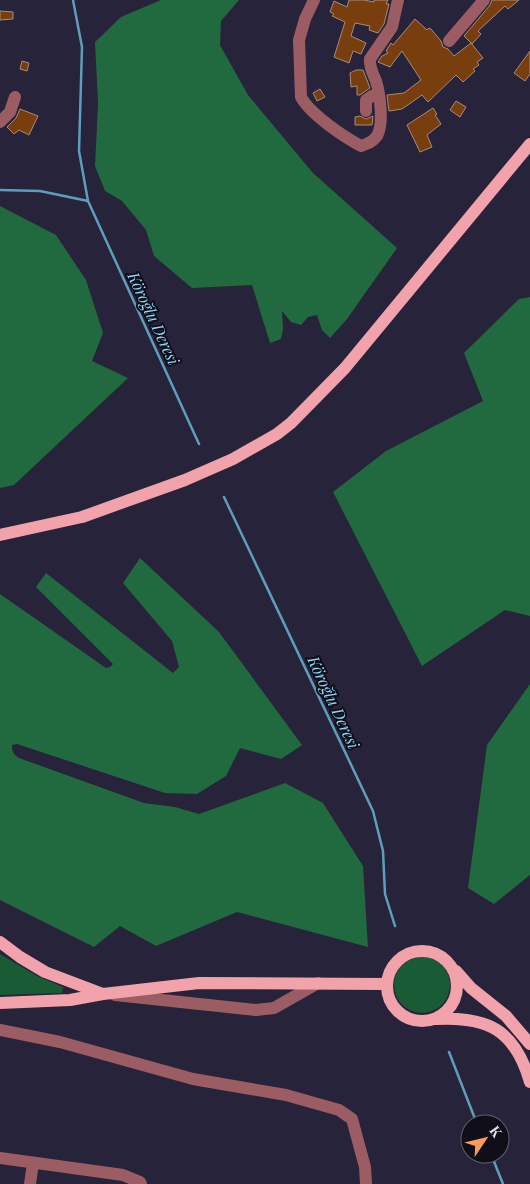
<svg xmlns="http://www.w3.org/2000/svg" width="530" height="1184" font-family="'Playfair Display',serif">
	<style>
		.green { fill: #195b35 }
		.forest { fill: #21693e }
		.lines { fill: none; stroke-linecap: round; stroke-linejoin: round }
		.stream { stroke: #5e9ebc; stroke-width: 2.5 }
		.building { fill: #783e0e; stroke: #a88c7a }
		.minor { stroke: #9b5c63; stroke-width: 12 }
		.major { stroke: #f1a2aa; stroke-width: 12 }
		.labels { text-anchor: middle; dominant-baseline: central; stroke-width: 4; stroke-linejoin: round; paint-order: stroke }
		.water-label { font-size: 16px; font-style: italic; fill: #8ad9fd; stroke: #100e18 }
	</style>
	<rect width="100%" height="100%" fill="#27233a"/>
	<path class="green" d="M0,954L37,976L63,987L62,993L0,995Z
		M394 985a28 28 0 1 1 56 0a28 28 0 1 1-56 0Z"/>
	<path class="forest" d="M161,0H239L221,21L220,45L248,95L313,173L397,248L347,319L330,338L322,330L317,315L308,317L301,325L291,322L282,311L283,329L281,339L270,343L252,285L192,288L154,256L146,230L122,201L105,191L95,166L98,103L95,42L121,17Z
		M0,206L56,235L86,280L103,333L92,361L128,378L14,485L0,488Z
		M530,297V616L505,610L422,666L333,492L386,451L483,401L464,353L519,299Z
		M140,558L219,632L302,745L281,759L240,748L226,776L197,794L165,793L17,744L12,745C12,752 13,754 19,758L144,803L175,807L199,814L285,783L323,803L363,866L368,947L237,912L156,946L120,926L94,947L0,900V594L106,668L110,667L113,664L36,587L46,573L173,673L179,667L172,641L123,583Z
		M530,684V875L494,904L468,888L487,745Z"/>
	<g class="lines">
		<path class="stream" d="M73,0L82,47L79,151L88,201L199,444
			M0,190L40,191L88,201
			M224,497L373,811L383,851L385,894L395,926
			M449,1052L477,1124
			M491,1154L503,1184"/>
	</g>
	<path class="building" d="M349,0H364L374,2V0H388L386,4H389L384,24L378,33L369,30L370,26L355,23L351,36L366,43L361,54L353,51L349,63L334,57L345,22L332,16L334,14L330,12L334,1L347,7Z
		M492,0H519L508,9L505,6L493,17L478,31L481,34L472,44L464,36L490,5Z
		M0,11L13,12V19L0,20Z
		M415,19L427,30L429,28L431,29L441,41L443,47L448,49L454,56L471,43L483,58L477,62L479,65L473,69L475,71L463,82L456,75L428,102L422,95L402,109L389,111L387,95L404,93L421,80L402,51L390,67L378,62L382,56L388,53L386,51L391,43L393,45Z
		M530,51V74L525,81L514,73Z
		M22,61L29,63L27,71L20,69Z
		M356,70H363L370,88L360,95H357V86L351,87L350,73Z
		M320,89L325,97L317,101L313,93Z
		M456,101L466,107L460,117L450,110Z
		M433,108L437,114L435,115L441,124L427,135L432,147L420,152L407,125Z
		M20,109L38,116L29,135L19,130L14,134L7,127L16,118Z
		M360,116L366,119L373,116L372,125H355V117Z"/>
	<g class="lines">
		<path class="minor" d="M314,0L305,19L299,40L301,97C310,114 344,137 361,146C367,144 373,142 377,136C384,124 380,94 376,81C373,73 369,67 370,59L392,27L398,0
			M449,41L484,0
			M366,111V100L372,96L378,95
			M0,122L10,112L15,97
			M115,995L256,1010L274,1008L318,983
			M0,1030L60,1042L193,1079L286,1095L339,1110L352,1119L365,1167L366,1184
			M0,1158L123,1175L140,1182L141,1184
			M30,1184L33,1163"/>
		<path class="major" d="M0,535L82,517L185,480L233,459L277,434L291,423L345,368L530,144
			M0,942L20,957L45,972L103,994
			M387 986a35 35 0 1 1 70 0a35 35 0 1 1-70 0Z
			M456,971L471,988L506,1016L530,1044
			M0,1003L70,1000L103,994L199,983L387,984
			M435,1019C488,1016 515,1030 530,1082"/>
	</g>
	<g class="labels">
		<g class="water-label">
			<text transform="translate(154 318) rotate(65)">Köroğlu Deresi</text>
			<text transform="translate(334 702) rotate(65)">Köroğlu Deresi</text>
		</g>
	</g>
	<g transform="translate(485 1139) rotate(55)"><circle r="24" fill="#100e18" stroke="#63616e"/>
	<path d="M0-4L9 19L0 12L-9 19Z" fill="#fe9b58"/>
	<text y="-8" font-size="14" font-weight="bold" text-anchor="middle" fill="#e0deee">K</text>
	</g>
</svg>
